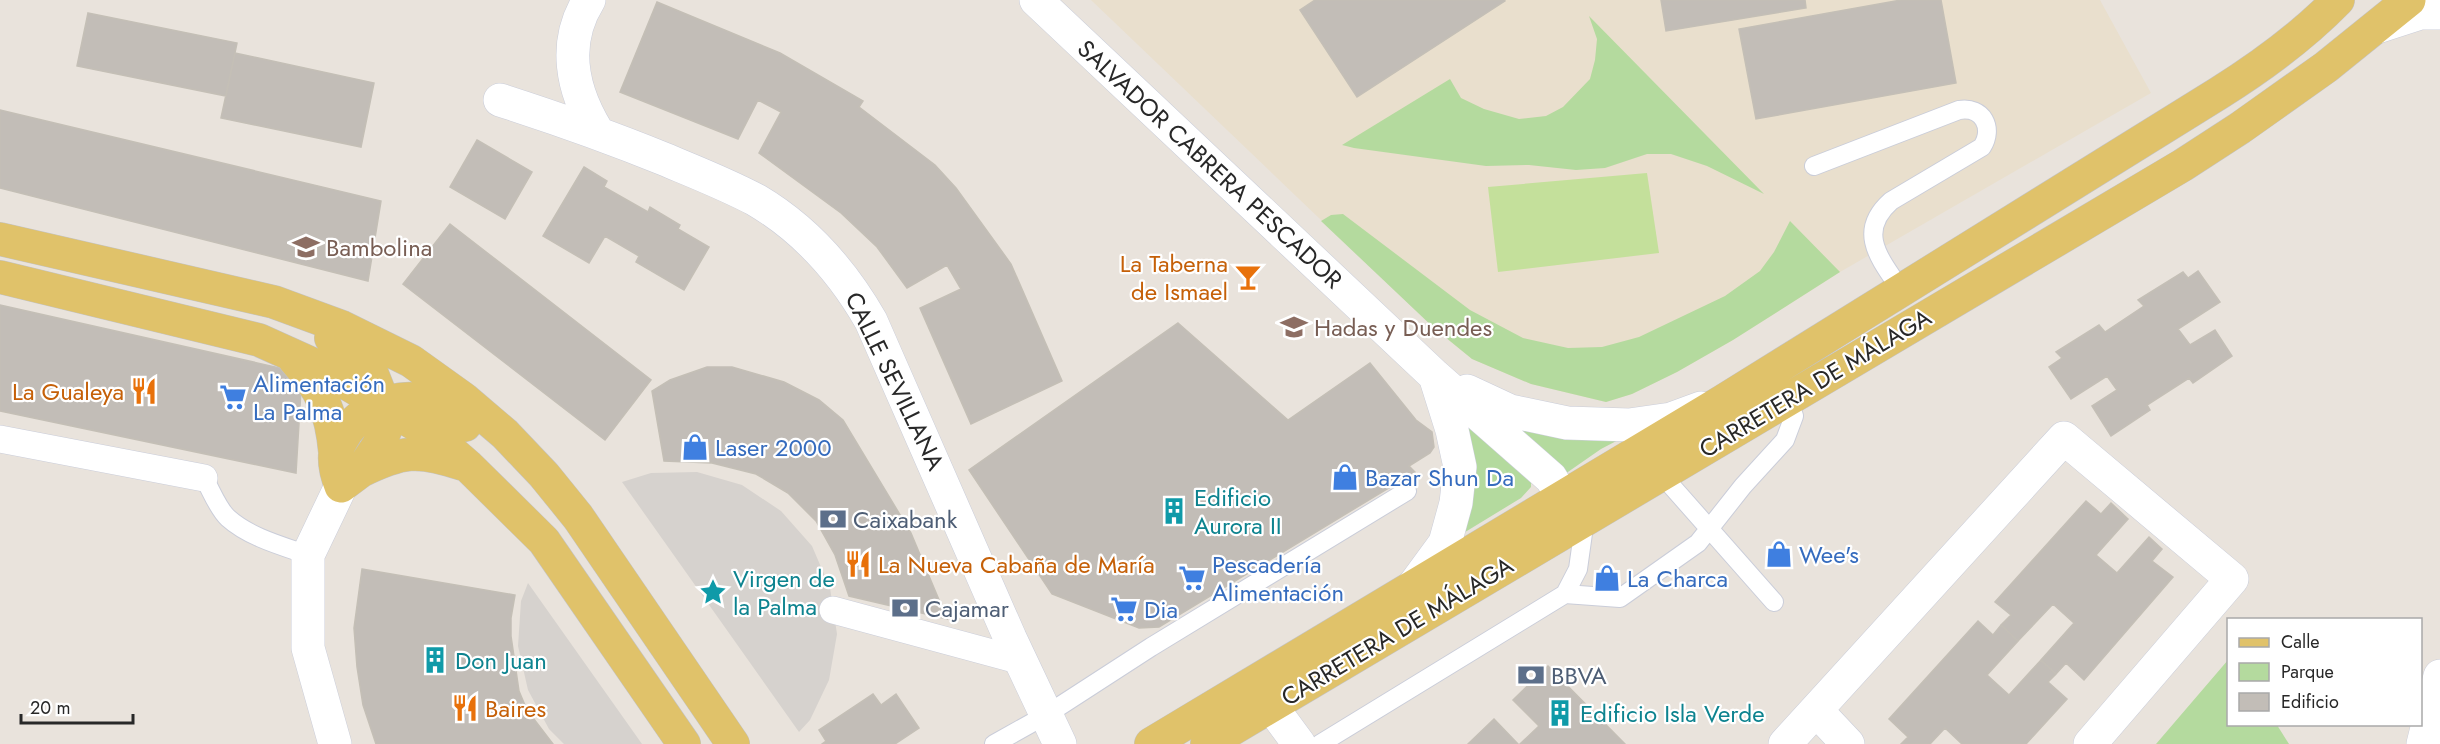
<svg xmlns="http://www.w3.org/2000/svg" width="2440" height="744" font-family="Jost,sans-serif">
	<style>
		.education { fill: #e9dfcd }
		.green { fill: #b4da9e }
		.pitch { fill: #c4e09b }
		.plaza { fill: #d6d2ce }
		.building { fill: #c2bdb7; stroke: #c4bfb6; stroke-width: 1.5 }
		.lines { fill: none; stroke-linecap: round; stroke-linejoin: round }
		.service-casing { stroke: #cacdd9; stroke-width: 20 }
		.pedestrian-casing { stroke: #cacdd9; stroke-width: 28 }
		.minor-casing { stroke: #cacdd9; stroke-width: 34 }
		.tertiary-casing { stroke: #cacdd9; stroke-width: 34 }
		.primary-casing { stroke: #c3c3c3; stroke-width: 34 }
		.service { stroke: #fff; stroke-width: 18 }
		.pedestrian { stroke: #fff; stroke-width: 27 }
		.minor { stroke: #fff; stroke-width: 33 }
		.tertiary { stroke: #fff; stroke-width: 33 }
		.primary { stroke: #e0c26a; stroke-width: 33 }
		.labels { text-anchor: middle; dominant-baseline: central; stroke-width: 4.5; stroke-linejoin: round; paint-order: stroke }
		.street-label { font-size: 24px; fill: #282828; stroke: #fff }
		.education-label { font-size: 24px; fill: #785e54; stroke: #fff; text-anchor: start }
		.food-label { font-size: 24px; fill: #c56008; stroke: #fff; text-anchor: end }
		.shop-label { font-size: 24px; fill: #366cbe; stroke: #fff; text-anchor: start }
		.culture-label { font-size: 24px; fill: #0d838f; stroke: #fff; text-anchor: start }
		.service-label { font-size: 24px; fill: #4e5e75; stroke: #fff; text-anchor: start }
	</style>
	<rect width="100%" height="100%" fill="#e9e3dc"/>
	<path class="education" d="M1091,0H2100L2151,93L1840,272L1733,340L1677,372L1632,394L1606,402L1531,384L1472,359L1434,328Z"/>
	<path class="green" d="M1589,16L1764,194L1707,166L1671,154H1647L1605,168L1576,170L1529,165L1486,166L1354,148L1342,145L1450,79L1461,98L1484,109L1519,119L1546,116L1563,107L1590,79L1595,60L1597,39Z
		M1343,214L1470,310L1523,338L1568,348L1602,347L1639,337L1725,296L1760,271L1774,252L1790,221L1840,272L1733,340L1677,372L1632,394L1606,402L1531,384L1472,359L1434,328L1321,221L1331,215Z
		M1457,417L1531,480V487L1521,498L1457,537Z
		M1501,417L1624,437L1601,449L1565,474Z
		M2228,660V724L2277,725L2289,744H2156Z"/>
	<path class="pitch" d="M1647,173L1659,253L1498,272L1488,187Z"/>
	<path class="plaza" d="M697,472L742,485L781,511L812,546L830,588L837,634L829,680L810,720L799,732L622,482L651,473Z
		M528,583L642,744H564L549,729L528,690L518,646L521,601Z"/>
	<path class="building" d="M1315,0H1504L1505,1L1357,97L1300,10Z
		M1661,0H1805L1806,8L1666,31Z
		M1901,0H1941L1956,83L1756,119L1739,29Z
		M657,2L780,53L863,101L859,107L935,165L956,188L1011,264L1062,381L971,424L920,308L961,289L947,265L907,288L877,247L841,213L759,153L781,112L758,100L738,139L620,92Z
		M88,13L237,43L226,96L77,66Z
		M235,53L374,83L361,147L221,118Z
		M0,110L381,201L368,281L0,188Z
		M477,140L532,172L505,219L450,187Z
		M584,167L607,181L604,187L648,212L650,207L680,225L678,229L709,247L684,290L636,262L639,256L605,236L589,263L543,236Z
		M450,224L651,380L605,440L403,284Z
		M2198,271L2220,302L2178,329L2190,345L2215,330L2232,356L2193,383L2189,378L2147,405L2150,410L2111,436L2092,406L2117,390L2107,376L2071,399L2049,367L2062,358L2056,352L2099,325L2105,332L2144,306L2138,300L2183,272L2188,278Z
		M0,305L302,373L296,473L0,411Z
		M1178,323L1288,420L1370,363L1416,420L1432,432L1434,447L1430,453L1409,466L1415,472L1159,627L1139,628L1052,594L969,470Z
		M707,367H732L784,382L819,400L843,420L911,533L947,619L849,596L835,555L816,521L788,493L756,474L712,463L664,461L652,391L670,380Z
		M2086,501L2101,514L2111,503L2128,519L2096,555L2117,573L2149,537L2162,549L2152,561L2173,577L2084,680L2066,663L2056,674L2041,660L2074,623L2053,604L2018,641L2001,625L2011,615L1995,602Z
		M362,569L515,595L511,618V636L519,691L527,710L553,744H376L363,705L357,667L354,628Z
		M1978,621L1993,635L2001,625L2018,641L1987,675L2009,695L2041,660L2056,674L2048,682L2067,699L2026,744H1962L1945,728L1930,744H1901L1908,737L1889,719Z
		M1548,666L1625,744H1520L1539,726L1513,700Z
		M873,694L881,705L896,694L919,728L895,744H822L826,741L819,730Z
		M1494,719L1518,744H1468Z"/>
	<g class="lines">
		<defs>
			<path id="service" d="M1814,166L1959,110C1983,106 1994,128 1982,147L1891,201C1856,232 1880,259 1901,290
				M1661,474L1774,602
				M204,478C211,490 218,509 228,518C249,537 282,546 308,555
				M1565,594L1620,598L1698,543L1743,486L1785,440L1794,416L1788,400
				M994,744L1046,715L1151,647L1407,491
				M1320,744L1565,594L1578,569L1585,519"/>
			<path id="pedestrian" d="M0,439L204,478
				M833,610L1022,661"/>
			<path id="minor" d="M589,0C562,43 572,90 597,131
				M500,100C556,118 610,137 664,159C695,172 726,184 756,200C805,229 843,272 871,321L1010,638L1060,744
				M1271,706L1299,744
				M1816,710L1848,744
				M335,744L308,648V555L341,486
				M1785,744L2064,438L2232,579L2090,744"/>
			<path id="tertiary" d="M1036,0L1435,376L1551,478L1562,496L1560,515L1555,526
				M2377,27L2420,13H2440
				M1467,391L1510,411L1567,423L1629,425L1671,419L1701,408
				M1412,588L1445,543L1456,503L1460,467L1452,430L1435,376
				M2423,744L2440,676"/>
			<path id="primary" d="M0,239L274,302L342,327L411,361L464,399L505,434L544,475L578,517L733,744
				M0,277L259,340L321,368L430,433L468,466L544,541L684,744
				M331,338L358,352L371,371L384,404L385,431L378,446L361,471L341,486C337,476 334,465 335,454C336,450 339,445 341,441C355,413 389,394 422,400C439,403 451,415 465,425
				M294,359C322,390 331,410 335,452
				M361,471C402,451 418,449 462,464
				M1151,744L1723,401L2219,93C2262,66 2302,37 2338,0
				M1207,744L2183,165L2240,128L2326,67L2409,0"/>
		</defs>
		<use href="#service" class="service-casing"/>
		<use href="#pedestrian" class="pedestrian-casing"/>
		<use href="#minor" class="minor-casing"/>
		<use href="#tertiary" class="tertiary-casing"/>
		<use href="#primary" class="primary-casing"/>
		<use href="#service" class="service"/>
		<use href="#pedestrian" class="pedestrian"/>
		<use href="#minor" class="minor"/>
		<use href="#tertiary" class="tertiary"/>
		<use href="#primary" class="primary"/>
	</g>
	<defs>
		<symbol id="school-bare" viewBox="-9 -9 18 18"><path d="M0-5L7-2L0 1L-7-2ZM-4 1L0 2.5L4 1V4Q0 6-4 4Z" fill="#8d6e63" stroke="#fff" stroke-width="2.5" paint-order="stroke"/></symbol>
		<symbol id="bar-bare" viewBox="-9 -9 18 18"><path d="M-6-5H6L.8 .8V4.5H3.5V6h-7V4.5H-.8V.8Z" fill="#e8710a" stroke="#fff" stroke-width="2.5" paint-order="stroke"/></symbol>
		<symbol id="restaurant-bare" viewBox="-9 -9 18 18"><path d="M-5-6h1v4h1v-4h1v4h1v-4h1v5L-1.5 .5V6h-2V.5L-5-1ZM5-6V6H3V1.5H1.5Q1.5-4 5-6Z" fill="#e8710a" stroke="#fff" stroke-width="2.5" paint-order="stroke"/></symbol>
		<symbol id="supermarket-bare" viewBox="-9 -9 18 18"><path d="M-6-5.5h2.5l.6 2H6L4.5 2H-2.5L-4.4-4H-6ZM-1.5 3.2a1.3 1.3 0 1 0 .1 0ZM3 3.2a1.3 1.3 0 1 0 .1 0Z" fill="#3f7fe0" stroke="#fff" stroke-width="2.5" paint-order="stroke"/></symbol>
		<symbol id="shop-bare" viewBox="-9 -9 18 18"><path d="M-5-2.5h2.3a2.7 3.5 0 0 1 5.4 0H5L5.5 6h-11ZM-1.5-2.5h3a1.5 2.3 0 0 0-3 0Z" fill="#3f7fe0" stroke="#fff" stroke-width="2.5" paint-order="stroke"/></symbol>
		<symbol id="building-bare" viewBox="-9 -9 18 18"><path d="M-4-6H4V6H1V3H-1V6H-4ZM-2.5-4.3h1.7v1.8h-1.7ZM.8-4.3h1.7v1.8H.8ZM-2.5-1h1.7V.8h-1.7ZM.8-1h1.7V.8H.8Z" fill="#0f9aa8" stroke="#fff" stroke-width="2.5" paint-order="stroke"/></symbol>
		<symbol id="bank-bare" viewBox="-9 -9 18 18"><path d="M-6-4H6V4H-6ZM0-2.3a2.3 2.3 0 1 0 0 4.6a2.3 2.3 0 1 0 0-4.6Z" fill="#5c6f8a" stroke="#fff" stroke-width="2.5" paint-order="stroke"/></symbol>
		<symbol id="sight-bare" viewBox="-9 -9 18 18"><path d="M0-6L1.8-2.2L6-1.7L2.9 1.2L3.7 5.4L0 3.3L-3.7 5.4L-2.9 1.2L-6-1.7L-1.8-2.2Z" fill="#0f9aa8" stroke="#fff" stroke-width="2.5" paint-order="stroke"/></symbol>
	</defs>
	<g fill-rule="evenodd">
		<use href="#school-bare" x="287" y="228" width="38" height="38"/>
		<use href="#bar-bare" x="1229" y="258" width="38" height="38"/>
		<use href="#school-bare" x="1275" y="308" width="38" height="38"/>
		<use href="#restaurant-bare" x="125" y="372" width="38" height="38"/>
		<use href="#supermarket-bare" x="214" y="378" width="38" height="38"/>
		<use href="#shop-bare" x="676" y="428" width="38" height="38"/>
		<use href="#shop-bare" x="1326" y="458" width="38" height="38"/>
		<use href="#building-bare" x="1155" y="492" width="38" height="38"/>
		<use href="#bank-bare" x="814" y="500" width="38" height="38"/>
		<use href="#shop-bare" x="1760" y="535" width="38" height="38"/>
		<use href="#restaurant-bare" x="839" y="545" width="38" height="38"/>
		<use href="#supermarket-bare" x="1173" y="559" width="38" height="38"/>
		<use href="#shop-bare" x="1588" y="559" width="38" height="38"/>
		<use href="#sight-bare" x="694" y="573" width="38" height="38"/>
		<use href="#bank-bare" x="886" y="589" width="38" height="38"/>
		<use href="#supermarket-bare" x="1105" y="590" width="38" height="38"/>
		<use href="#building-bare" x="416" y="641" width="38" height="38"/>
		<use href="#bank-bare" x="1512" y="656" width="38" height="38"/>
		<use href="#restaurant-bare" x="446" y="689" width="38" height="38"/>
		<use href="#building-bare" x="1541" y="694" width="38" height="38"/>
	</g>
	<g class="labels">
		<g class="street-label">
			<text transform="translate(1210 164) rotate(43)">SALVADOR CABRERA PESCADOR</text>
			<text transform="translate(895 381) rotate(64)">CALLE SEVILLANA</text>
			<text transform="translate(1815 383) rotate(-31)">CARRETERA DE MÁLAGA</text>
			<text transform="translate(1397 631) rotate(-31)">CARRETERA DE MÁLAGA</text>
		</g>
		<g class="education-label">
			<text x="326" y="247">Bambolina</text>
			<text x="1314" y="327">Hadas y Duendes</text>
		</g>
		<g class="food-label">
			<text x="1228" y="263">La Taberna<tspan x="1228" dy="28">de Ismael</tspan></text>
			<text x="124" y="391">La Gualeya</text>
			<text x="878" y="564" text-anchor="start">La Nueva Cabaña de María</text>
			<text x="485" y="708" text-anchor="start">Baires</text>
		</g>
		<g class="shop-label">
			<text x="253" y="383">Alimentación<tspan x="253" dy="28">La Palma</tspan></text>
			<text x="715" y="447">Laser 2000</text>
			<text x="1365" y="477">Bazar Shun Da</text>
			<text x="1799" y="554">Wee's</text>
			<text x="1212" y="564">Pescadería<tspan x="1212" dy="28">Alimentación</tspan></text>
			<text x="1627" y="578">La Charca</text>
			<text x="1144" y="609">Dia</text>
		</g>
		<g class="culture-label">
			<text x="1194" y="497">Edificio<tspan x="1194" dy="28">Aurora II</tspan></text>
			<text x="733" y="578">Virgen de<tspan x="733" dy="28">la Palma</tspan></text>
			<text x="455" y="660">Don Juan</text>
			<text x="1580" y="713">Edificio Isla Verde</text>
		</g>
		<g class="service-label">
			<text x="853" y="519">Caixabank</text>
			<text x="925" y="608">Cajamar</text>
			<text x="1551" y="675">BBVA</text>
		</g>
	</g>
	<rect x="2227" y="618" width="195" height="108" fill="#ffffff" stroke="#a9a9a9" stroke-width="1.5"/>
	<rect x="2239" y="638" width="30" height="9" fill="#e0c26a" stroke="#a9a9a9" stroke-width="1.5"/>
	<text x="2281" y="648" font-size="18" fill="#282828">Calle</text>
	<rect x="2239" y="663" width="30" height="18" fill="#b4da9e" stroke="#a9a9a9" stroke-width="1.5"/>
	<text x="2281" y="678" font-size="18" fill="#282828">Parque</text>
	<rect x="2239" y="693" width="30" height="18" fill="#c2bdb7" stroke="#a9a9a9" stroke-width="1.5"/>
	<text x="2281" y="708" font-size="18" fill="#282828">Edificio</text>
	<path d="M21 714v9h112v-9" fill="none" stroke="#282828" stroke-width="3"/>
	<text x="30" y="714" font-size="18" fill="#282828" stroke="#ffffff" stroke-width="4.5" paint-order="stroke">20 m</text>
</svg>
